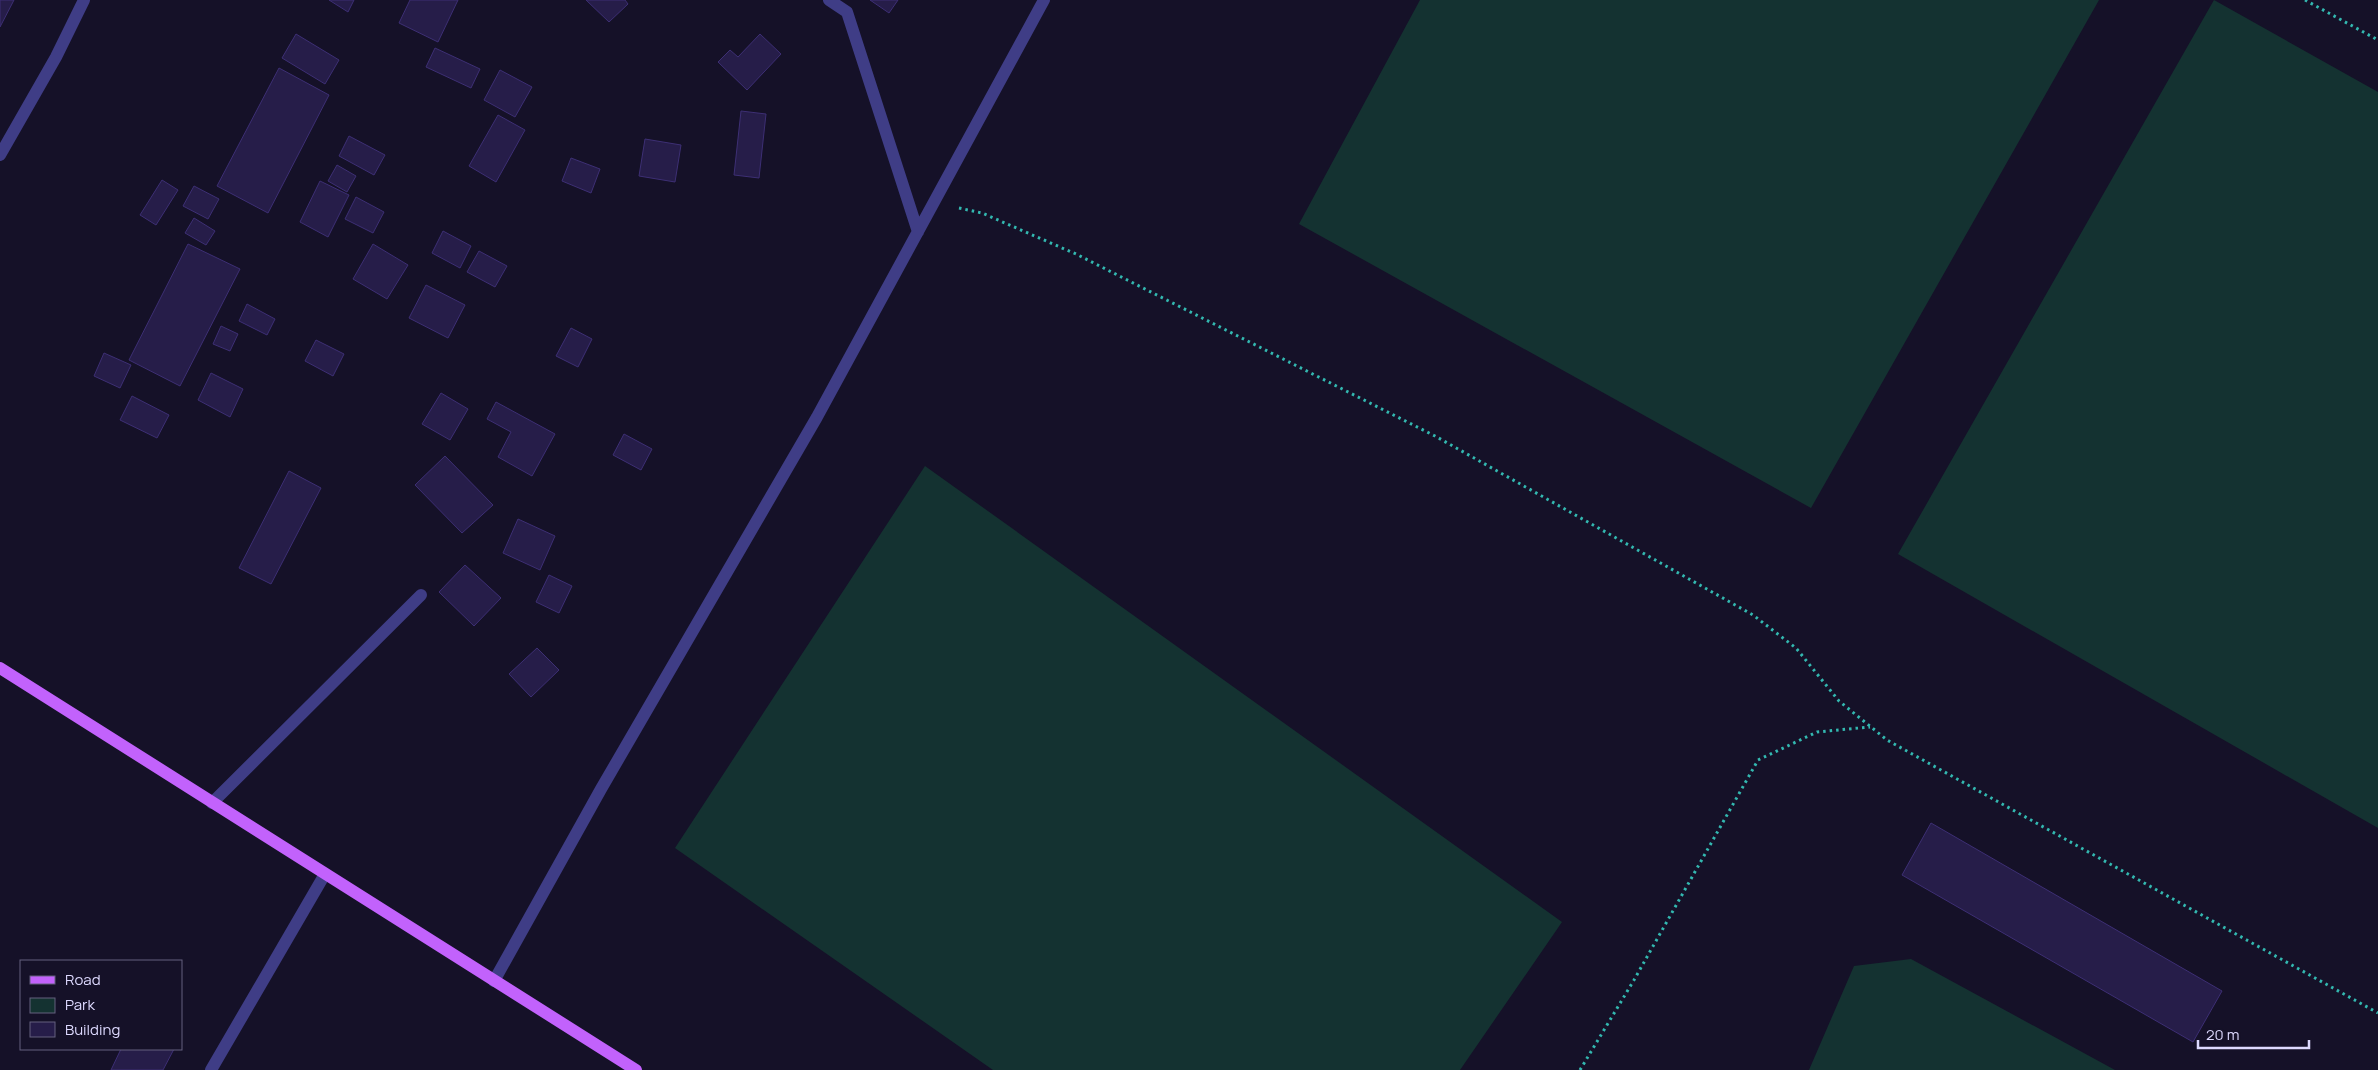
<svg xmlns="http://www.w3.org/2000/svg" width="2378" height="1070" font-family="Manrope,sans-serif">
	<style>
		.green { fill: #143231 }
		.building { fill: #261d49; stroke: #3d2f74 }
		.lines { fill: none; stroke-linecap: round; stroke-linejoin: round }
		.path { stroke: #33b8b0; stroke-width: 3; stroke-dasharray: 2.5 4; stroke-linecap: butt }
		.minor { stroke: #3f3d86; stroke-width: 12 }
		.primary { stroke: #c262fc; stroke-width: 12 }
	</style>
	<rect width="100%" height="100%" fill="#151128"/>
	<path class="green" d="M1420,0H2099L1811,508L1299,224Z
		M2214,0L2378,92V828L1898,554Z
		M925,466L1562,922L1460,1070H993L675,848Z
		M1911,959L2115,1070H1809L1854,966Z"/>
	<path class="building" d="M0,0H14L0,27Z
		M329,0H354L348,12Z
		M410,0H458L438,42L399,23Z
		M586,0H625L628,4L609,22Z
		M870,0H898L889,13Z
		M296,34L339,60L325,84L282,58Z
		M760,34L781,54L747,90L718,62L730,50L738,57Z
		M435,48L480,69L471,88L426,67Z
		M279,68L329,95L268,213L217,186Z
		M500,70L532,87L515,117L484,100Z
		M741,111L766,114L759,178L734,175Z
		M498,115L525,130L496,182L469,166Z
		M349,136L385,155L374,175L339,156Z
		M645,139L681,145L675,182L639,176Z
		M571,158L600,169L591,193L562,181Z
		M337,165L356,176L347,192L328,181Z
		M162,180L178,190L156,225L140,215Z
		M320,181L349,195L328,237L300,222Z
		M194,186L219,199L208,219L183,206Z
		M356,197L384,212L373,233L345,219Z
		M194,218L215,231L206,245L185,233Z
		M443,231L471,246L460,268L432,253Z
		M188,244L240,269L180,386L129,360Z
		M373,244L408,265L387,299L353,279Z
		M479,251L507,266L495,287L467,272Z
		M426,285L465,305L448,338L409,318Z
		M247,304L275,319L267,335L239,321Z
		M221,326L238,334L230,351L213,344Z
		M571,328L592,339L578,367L556,356Z
		M316,340L344,354L333,376L305,361Z
		M104,353L131,365L120,388L94,376Z
		M211,373L243,389L230,417L198,400Z
		M441,393L468,409L450,440L422,424Z
		M132,396L169,415L157,438L120,420Z
		M496,402L555,434L532,476L498,457L511,432L487,419Z
		M624,434L652,449L641,470L613,455Z
		M445,456L493,505L462,533L415,485Z
		M289,471L321,488L271,584L239,568Z
		M518,519L555,536L540,570L503,553Z
		M465,565L501,598L474,626L439,592Z
		M549,575L572,586L559,613L536,602Z
		M537,648L559,670L531,697L509,674Z
		M1931,823L2222,991L2193,1042L1902,875Z
		M121,1049H174L163,1070H111Z"/>
	<g class="lines">
		<path class="path" d="M2305,0L2378,40
			M959,208L982,213L1076,254L1435,436L1753,615L1796,648L1839,701L1887,740L2378,1013
			M1580,1070L1634,980L1758,760L1817,732L1870,727"/>
		<path class="minor" d="M829,0L847,12L918,232
			M0,155L56,57L84,0
			M212,803L421,595
			M494,981L601,789L817,417L1044,0
			M211,1070L325,874"/>
		<path class="primary" d="M0,668L636,1070"/>
	</g>
	<rect x="20" y="960" width="162" height="90" fill="#151128" stroke="#65617e"/>
	<rect x="30" y="976" width="25" height="8" fill="#c262fc" stroke="#65617e"/>
	<text x="65" y="985" font-size="15" fill="#ddd9fe">Road</text>
	<rect x="30" y="998" width="25" height="15" fill="#143231" stroke="#65617e"/>
	<text x="65" y="1010" font-size="15" fill="#ddd9fe">Park</text>
	<rect x="30" y="1022" width="25" height="15" fill="#261d49" stroke="#65617e"/>
	<text x="65" y="1035" font-size="15" fill="#ddd9fe">Building</text>
	<path d="M2198 1040v8h111v-8" fill="none" stroke="#ddd9fe" stroke-width="2.5"/>
	<text x="2206" y="1040" font-size="15" fill="#ddd9fe" stroke="#151128" stroke-width="4" paint-order="stroke">20 m</text>
</svg>
